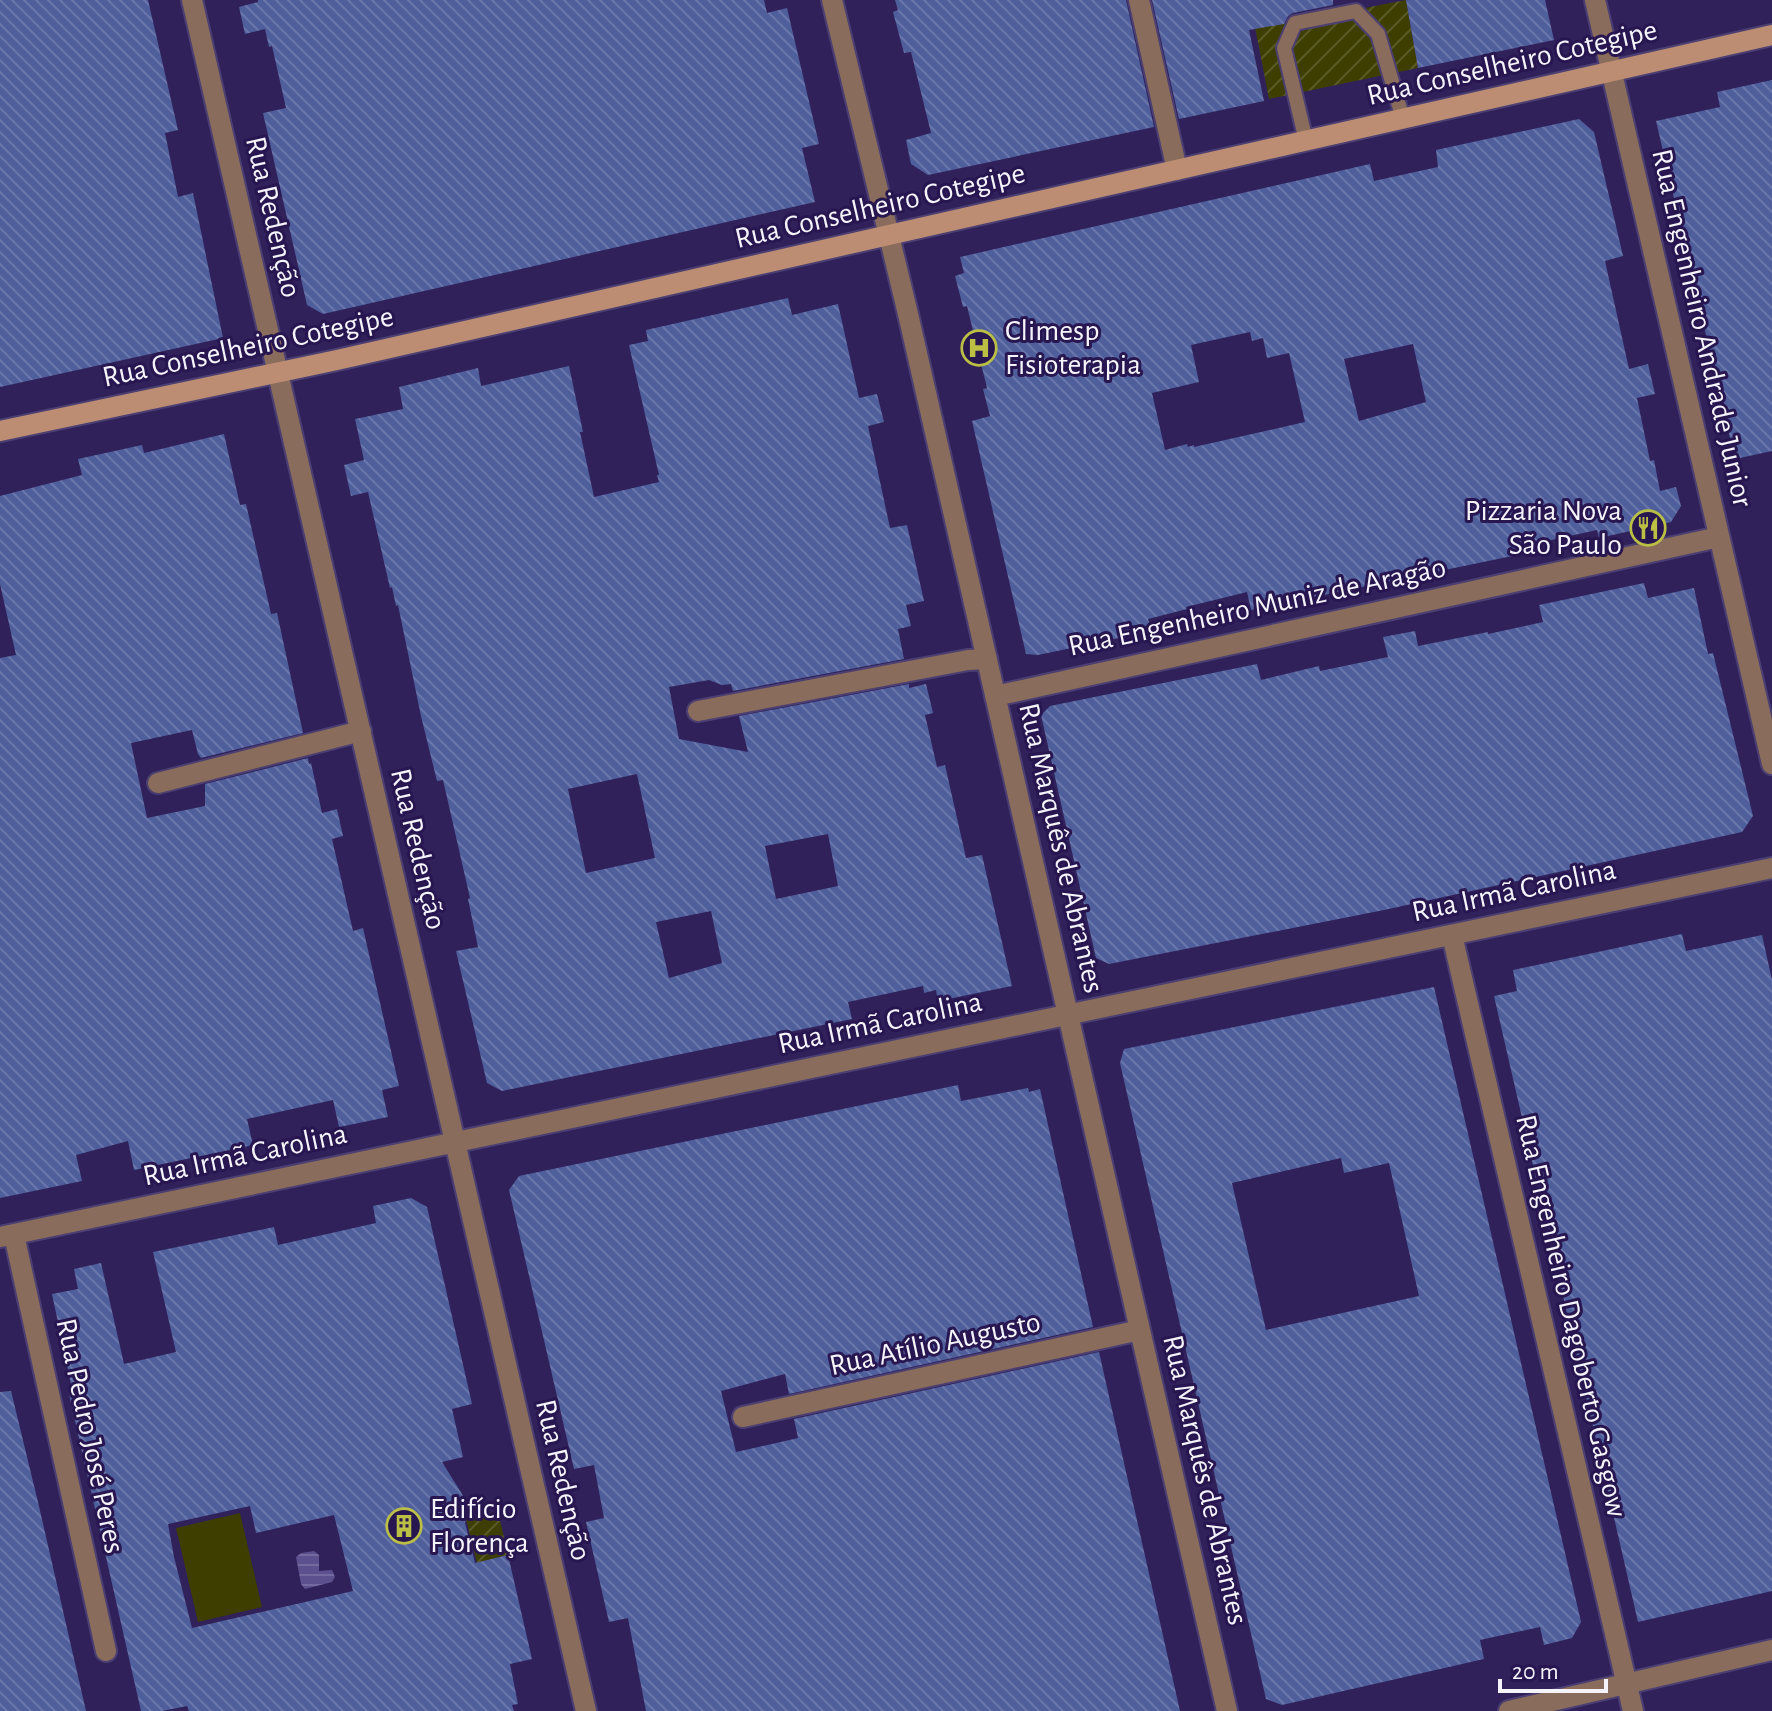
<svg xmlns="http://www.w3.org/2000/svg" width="1772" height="1711" font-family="'Alegreya Sans',sans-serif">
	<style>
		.garden { fill: url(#garden-furrows) }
		.pitch { fill: #3d3e00 }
		.water { fill: url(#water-rules) }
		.building { fill: url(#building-back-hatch); fill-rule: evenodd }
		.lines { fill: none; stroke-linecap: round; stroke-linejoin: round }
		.lane-casing { stroke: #4c3f71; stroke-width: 18 }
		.street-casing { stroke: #4c3f71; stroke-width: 24 }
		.secondary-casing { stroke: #4c3f71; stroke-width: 24 }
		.lane { stroke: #896c5b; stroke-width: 14 }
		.street { stroke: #896c5b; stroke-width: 20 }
		.secondary { stroke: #bc8d73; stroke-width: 20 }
		.labels { text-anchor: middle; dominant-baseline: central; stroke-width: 6; stroke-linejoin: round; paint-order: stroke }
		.street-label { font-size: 30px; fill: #f5f4fb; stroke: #271650 }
		.poi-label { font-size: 30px; fill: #f5f4fb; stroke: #271650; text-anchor: start }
	</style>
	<defs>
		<pattern id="garden-furrows" width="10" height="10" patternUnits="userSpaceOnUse" patternTransform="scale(2)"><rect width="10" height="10" fill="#3d3e00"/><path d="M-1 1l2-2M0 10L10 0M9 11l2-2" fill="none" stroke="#5a5a26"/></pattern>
		<pattern id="water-rules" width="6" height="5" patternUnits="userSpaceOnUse" patternTransform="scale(2)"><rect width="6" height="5" fill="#5d508e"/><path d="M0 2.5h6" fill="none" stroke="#756a9f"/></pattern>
		<pattern id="building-back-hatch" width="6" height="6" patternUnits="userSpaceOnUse" patternTransform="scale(2)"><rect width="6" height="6" fill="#4f5f9c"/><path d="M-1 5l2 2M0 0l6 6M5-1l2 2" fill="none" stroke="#6977ab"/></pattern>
	</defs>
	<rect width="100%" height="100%" fill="#30215b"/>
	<path class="garden" d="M1406,0L1418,68L1269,99L1254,22L1271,26Z
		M498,1511L508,1555L477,1563L466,1519Z"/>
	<path class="pitch" d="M240,1513L262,1607L198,1622L176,1528Z"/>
	<path class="water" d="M314,1551L319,1555V1571L332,1570L335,1577L332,1582L305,1589L301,1584L296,1557L301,1553Z"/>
	<path class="building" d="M0,0H148L178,130L165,133L178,197L193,193L223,338L0,387Z
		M258,0H764L767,13L787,8L819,144L802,148L815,202L323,314L307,305L263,113L286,108L272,46L269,47L265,29L245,34L239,7L258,2Z
		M895,0H1126L1154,127L928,175L911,164L906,140L931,133L911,52L904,53L893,12L898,10Z
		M1152,0H1333V5L1293,13L1288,16L1284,24L1249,30L1264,101L1179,119Z
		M1406,0H1545L1554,40L1418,68Z
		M1772,80V451L1735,459L1656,121L1720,107L1717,92Z
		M1579,119L1594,132L1623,256L1605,261L1629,369L1648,364L1655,394L1637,398L1650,461L1654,460L1660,491L1676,487L1681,506L1671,522L1599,538L1597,530L1520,547L1522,554L1251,610L1247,592L1186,607L1187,609L1148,619L1152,631L1038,655L1026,654L972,421L990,416L983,389L987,388L967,306L963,307L955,276L964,273L960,257L1370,164L1374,181L1438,167L1436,150ZM1250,332L1252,341L1263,338L1267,358L1289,353L1305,422L1194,447V445L1188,447L1187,444L1165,450L1152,393L1199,382L1191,345ZM1413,344L1426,402L1359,421L1344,359Z
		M788,298L792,315L838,304L859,398L877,394L884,422L868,426L890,528L907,525L924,601L906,605L911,626L898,629L904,659L733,691L731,684L722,685L709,680L669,687L679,739L748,752L739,716L909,684V688L926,684L933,713L925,715L937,767L945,765L966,858L982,855L1012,986L938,1001L936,990L924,993L923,986L848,1002L852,1019L502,1091L487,1083L456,951L478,947L468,899L470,898L443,780L437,781L421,716L398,605L396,606L392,587L390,588L368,492L351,496L344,465L364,460L355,419L403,409L399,387L478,368L481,386L569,366L583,432H580L594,497L659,482L657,475H659L629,345L648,341L646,330ZM637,774L655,858L586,873L568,789ZM828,834L838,886L776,899L765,846ZM711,911L722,963L669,978L656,922Z
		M224,434L240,505L246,504L271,614L277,613L303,733L201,758L198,754L192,730L131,743L147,818L205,806V784L308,758L309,764L311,763L322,813L337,809L343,836L332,839L353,931L363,928L399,1086L382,1090L388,1117L339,1127L333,1100L247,1119L253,1145L134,1170L128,1141L76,1155L82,1181L0,1198V658L16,655L0,584V496L82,475L78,459L142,445L144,453Z
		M1644,583L1648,598L1694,588L1708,654L1713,653L1753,816L1742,832L1384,910L1109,964L1096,958L1041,715L1050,706L1257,664L1261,680L1319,666L1320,671L1388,657L1383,637L1415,631L1418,646L1488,632V634L1543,622L1539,605Z
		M1682,934L1686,951L1762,935L1772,980V1591L1638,1622L1494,996L1517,991L1513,970Z
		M1434,987L1581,1622L1572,1638L1544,1645L1540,1627L1480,1640L1484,1659L1282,1705L1266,1699L1120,1063L1124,1049ZM1341,1158L1344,1173L1389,1163L1419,1296L1266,1330L1232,1183Z
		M958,1085L961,1101L1028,1088L1029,1092L1040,1089L1093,1327L789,1394L785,1374L721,1391L736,1452L798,1438L794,1419L1099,1352L1180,1711H646L628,1618L609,1622L586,1522L604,1518L594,1465L574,1469L509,1190L519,1176Z
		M411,1198L427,1207L472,1404L452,1409L463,1457L442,1462L462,1494L467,1511L465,1523L475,1563L508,1555L532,1659L510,1664L518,1704L512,1705L514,1711H189L187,1706L162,1711H141L68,1390L72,1389L52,1294L78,1289L74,1269L101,1263L124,1364L176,1352L153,1252L274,1227L278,1245L376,1223L373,1206ZM250,1506L256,1533L334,1515L353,1591L192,1628L174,1557L168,1524Z
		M11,1391L38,1502L86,1711H0V1392Z"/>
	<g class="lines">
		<defs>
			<path id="lane" d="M1306,141L1284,48L1295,23L1356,11L1378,34L1403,119"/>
			<path id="street" d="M192,0L586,1711
				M832,0L908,314L1227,1711
				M1139,0L1177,170
				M1595,0L1772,764
				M995,696L1719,537
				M698,711L968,660L987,659
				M158,783L361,731
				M1452,935L1633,1711
				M14,1235L106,1651
				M0,1237L1772,868
				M743,1417L1140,1330
				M1509,1711L1772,1650"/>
			<path id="secondary" d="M0,431L337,360L1772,35"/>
		</defs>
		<use href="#lane" class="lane-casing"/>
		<use href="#street" class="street-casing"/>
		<use href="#secondary" class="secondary-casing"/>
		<use href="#lane" class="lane"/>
		<use href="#street" class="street"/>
		<use href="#secondary" class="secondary"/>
	</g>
	<defs>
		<symbol id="hospital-ring" viewBox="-11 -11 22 22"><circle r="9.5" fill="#271650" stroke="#bbc045" stroke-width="1.5"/><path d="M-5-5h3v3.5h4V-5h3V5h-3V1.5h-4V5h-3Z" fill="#bbc045"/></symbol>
		<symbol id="restaurant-ring" viewBox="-11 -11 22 22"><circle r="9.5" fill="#271650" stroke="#bbc045" stroke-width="1.5"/><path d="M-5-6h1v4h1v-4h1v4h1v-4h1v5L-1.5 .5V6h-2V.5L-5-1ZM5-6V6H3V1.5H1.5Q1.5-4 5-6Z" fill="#bbc045"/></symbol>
		<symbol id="building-ring" viewBox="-11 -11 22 22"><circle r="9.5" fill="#271650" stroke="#bbc045" stroke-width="1.5"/><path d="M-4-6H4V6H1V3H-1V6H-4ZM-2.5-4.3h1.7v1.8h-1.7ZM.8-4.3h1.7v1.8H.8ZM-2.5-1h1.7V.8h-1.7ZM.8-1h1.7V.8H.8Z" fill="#bbc045"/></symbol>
	</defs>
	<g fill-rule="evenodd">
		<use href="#hospital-ring" x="959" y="328" width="40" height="40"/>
		<use href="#restaurant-ring" x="1628" y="508" width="40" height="40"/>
		<use href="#building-ring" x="384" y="1506" width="40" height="40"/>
	</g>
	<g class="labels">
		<g class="street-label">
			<text transform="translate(1512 63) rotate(-13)">Rua Conselheiro Cotegipe</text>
			<text transform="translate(880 206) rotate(-13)">Rua Conselheiro Cotegipe</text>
			<text transform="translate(273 217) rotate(77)">Rua Redenção</text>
			<text transform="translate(1702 328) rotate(77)">Rua Engenheiro Andrade Junior</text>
			<text transform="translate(248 347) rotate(-12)">Rua Conselheiro Cotegipe</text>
			<text transform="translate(1257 607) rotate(-12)">Rua Engenheiro Muniz de Aragão</text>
			<text transform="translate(1061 848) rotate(77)">Rua Marquês de Abrantes</text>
			<text transform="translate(418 849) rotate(77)">Rua Redenção</text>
			<text transform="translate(1514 891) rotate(-12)">Rua Irmã Carolina</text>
			<text transform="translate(880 1023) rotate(-12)">Rua Irmã Carolina</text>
			<text transform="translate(245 1155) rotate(-12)">Rua Irmã Carolina</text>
			<text transform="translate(1571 1316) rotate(77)">Rua Engenheiro Dagoberto Gasgow</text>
			<text transform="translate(935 1344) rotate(-12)">Rua Atílio Augusto</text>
			<text transform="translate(90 1436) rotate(78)">Rua Pedro José Peres</text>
			<text transform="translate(563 1480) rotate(77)">Rua Redenção</text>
			<text transform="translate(1205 1480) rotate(77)">Rua Marquês de Abrantes</text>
		</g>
		<g class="poi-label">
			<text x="1005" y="331">Climesp<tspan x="1005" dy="34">Fisioterapia</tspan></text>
			<text x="1622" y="511" text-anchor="end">Pizzaria Nova<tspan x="1622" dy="34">São Paulo</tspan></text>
			<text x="430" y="1509">Edifício<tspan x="430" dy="34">Florença</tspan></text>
		</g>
	</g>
	<path d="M1500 1679v12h106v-12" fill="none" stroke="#f5f4fb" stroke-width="4"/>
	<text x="1512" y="1679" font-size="24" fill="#f5f4fb" stroke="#271650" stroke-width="6" paint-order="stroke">20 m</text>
</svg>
